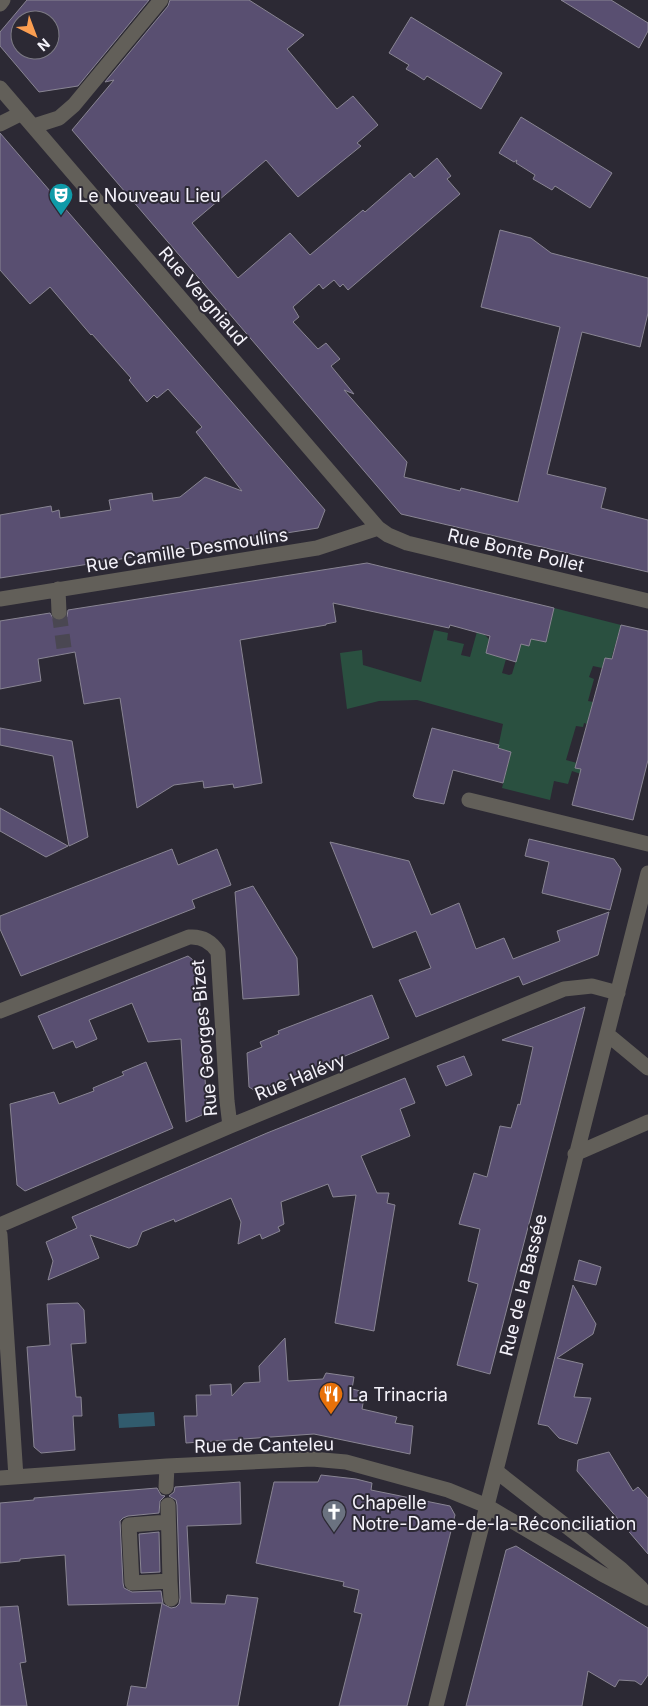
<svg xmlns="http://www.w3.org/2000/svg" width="648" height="1706" font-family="Inter,sans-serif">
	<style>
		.green { fill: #2a5040 }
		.water { fill: #315b6d }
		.building { fill: #594f71; stroke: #898593; fill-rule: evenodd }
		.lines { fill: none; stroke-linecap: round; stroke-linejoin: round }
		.minor-tunnel { stroke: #4a4752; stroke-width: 15; stroke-dasharray: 15 8; stroke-linecap: butt }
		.minor { stroke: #625f59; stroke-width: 15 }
		.labels { text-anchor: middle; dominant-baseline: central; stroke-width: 4; stroke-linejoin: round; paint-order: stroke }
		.poi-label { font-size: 18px; fill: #f5f3fb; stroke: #2c2934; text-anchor: start }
		.street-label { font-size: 18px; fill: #f5f3fb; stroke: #2c2934 }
	</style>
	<rect width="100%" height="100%" fill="#2c2934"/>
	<path class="green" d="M554,608L621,625L611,659L605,658L602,668L593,666L589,677L594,679L588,701L593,702L587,724L584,723L583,727L576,726L566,760L577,763L582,769L581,774L572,771L568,784L554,781L550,800L502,788L511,752L498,748L503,724L417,700L379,701L347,709L340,653L362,650L363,665L421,682L434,630L448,633L447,640L464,644L461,655L470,657L478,628L489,639L486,653L506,659L502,673L509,675L512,674L521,644L529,646L531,639L546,642Z"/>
	<path class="water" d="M154,1412L155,1426L119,1428L118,1414Z"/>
	<path class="building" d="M27,0H149L78,86L39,92L0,46V32ZM20,20H50V50H20Z
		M170,0H249L304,35L287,49L337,109L353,96L378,125L357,143L361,146L298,197L266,160L192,223L238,278L290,233L310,255L363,210L365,212L410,173L414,178L437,158L451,176L447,179L460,194L348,290L343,284L340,287L334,280L323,289L319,284L293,307L299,317L293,322L318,349L326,343L340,359L331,366L354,394L344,390L407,462L404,477L460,491L461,488L518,502L560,327L481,307L500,230L531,238L551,253L648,278V313L640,347L582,332L547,474L606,488L601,508L648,520V572L401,514L72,130L114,80L105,82L168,6Z
		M561,0H611L648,23V31L639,48Z
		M411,17L502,73L481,109L427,76L424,80L415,74L406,69L409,65L389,53Z
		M521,117L612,173L590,208L555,186L552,190L533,179L535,175L516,163L517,160L514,162L499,153Z
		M0,133L325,510L318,528L0,578V515L51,506L52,512L59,510L60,518L111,510L109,500L152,493L153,501L180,497L205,477L242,491L196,432L202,427L168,389L157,398L154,395L147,402L129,380L131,378L92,334L91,335L50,287L30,304L0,270Z
		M367,563L554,608L546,642L531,639L529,646L521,644L516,662L486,653L490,636L450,625L449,628L333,603L336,622L326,624V625L240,640L262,783L234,788L233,784L204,788L203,781L174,785L137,808L120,698L84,704L75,652L38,659L41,681L0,689V621L50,613L54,620L60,621L67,617L68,610Z
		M621,625L648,631V760L633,820L572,805L581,769L575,768L605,658L612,659Z
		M0,728L72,741L88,837L69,846L53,756L0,745Z
		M432,728L499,745L498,748L511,752L503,783L453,770L444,804L415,798L413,796Z
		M0,808L68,846L46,857L0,831Z
		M529,839L614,859L621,869L610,910L542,893L549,862L525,856Z
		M330,842L409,861L431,915L459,903L476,949L504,938L513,959L560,941L557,931L609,912L598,955L523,985L519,976L416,1017L399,980L431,968L416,931L373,948Z
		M172,849L178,865L217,849L231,885L192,900L195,908L21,976L0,929V916Z
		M253,886L297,958L299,995L243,999L235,892Z
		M188,956L197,963L207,1107L202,1115L186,1122L181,1039L148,1042L132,1003L89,1020L97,1039L76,1048L73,1041L53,1049L38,1016Z
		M372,995L389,1038L257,1092L249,1087L247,1053L262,1047L260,1042L279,1034L278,1031Z
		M585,1007L490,1374L457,1365L478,1284L468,1281L480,1229L459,1224L474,1173L487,1177L500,1126L511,1128L518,1104L520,1105L533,1047L502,1040Z
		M464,1056L472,1075L446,1086L437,1066Z
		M146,1062L173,1128L25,1191L17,1185L10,1104L54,1092L59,1104L94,1091L93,1088L124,1075L122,1072Z
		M405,1078L415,1103L400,1109L410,1136L361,1156L377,1193H389L387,1203L395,1205L374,1331L335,1323L356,1195L333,1197L328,1184L281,1202L284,1224L278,1227L280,1231L262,1239L260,1234L238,1244L241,1222L231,1198L175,1222L174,1219L142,1232L137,1245L129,1248L90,1235L99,1258L48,1280L53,1261L46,1242L77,1228L72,1217L267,1133Z
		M579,1260L601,1267L596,1285L574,1280Z
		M573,1285L596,1324L593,1334L557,1358L583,1364L574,1397L591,1398L577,1444L559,1438L548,1426L538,1424Z
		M78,1303L84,1310L86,1343L71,1344L76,1397H81L82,1416H73L75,1450L41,1453L34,1447L27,1347L50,1345L47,1304Z
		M285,1338L288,1381L323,1379L326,1373L354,1377L352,1389L365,1392L362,1409L397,1417L395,1423L413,1426L410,1454L314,1434L186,1443L184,1416H197L196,1395H211L210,1385L231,1384L232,1396L244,1383L260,1382L259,1366Z
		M609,1452L633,1491L638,1487L648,1498V1554L577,1471L578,1460Z
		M321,1475L356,1479L372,1483L371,1490L450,1506L455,1515L407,1706H339L362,1614L354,1612L359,1590L343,1586L344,1582L256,1563L274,1482H318Z
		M240,1482L241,1524L187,1526L191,1603L225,1604L227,1595L258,1598L238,1706H127L131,1686L146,1688L162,1603L68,1605L65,1555L20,1559V1561L0,1563V1503L34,1500V1498L157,1488L161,1495L165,1496L160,1501L159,1513L128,1516L123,1518L120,1521L123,1583L124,1588L132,1592L161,1591L163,1604L171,1608L176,1607L179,1604L180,1598L177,1505L176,1500L169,1496L174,1492L175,1487Z
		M159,1532L160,1572L141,1573L139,1534Z
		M516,1546L648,1628V1675L641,1685L635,1681L619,1680L615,1687L588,1671L582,1706H466L506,1550Z
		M18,1606L26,1662L20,1663L27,1706H0V1607Z"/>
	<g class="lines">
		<path class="minor-tunnel" d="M59,612L64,648"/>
		<path class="minor" d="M0,4L3,0
			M0,88L378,528L388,535L407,543L648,601
			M0,124L22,113
			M34,126L59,118L74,105L161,0
			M58,589L59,612
			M0,599L317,548L378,528
			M469,800L648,844
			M0,1011L189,937C202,936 211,941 218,952L227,1101L230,1126
			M607,1034L648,1068
			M575,1154L648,1122
			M0,1225L230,1126L564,989L592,986L618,993
			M0,1235L16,1477
			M496,1471L621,1569L641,1588
			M0,1478L167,1466L312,1459L346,1462L448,1490L487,1506L602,1574L648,1598
			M166,1487L167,1466
			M168,1505L170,1581L132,1583L129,1525L168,1522
			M170,1581L171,1599
			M436,1706L648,873"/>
	</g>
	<defs>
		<symbol id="theatre-pin" viewBox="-11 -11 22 30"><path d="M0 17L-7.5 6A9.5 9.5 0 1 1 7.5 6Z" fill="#0f9aa8" stroke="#2c2934"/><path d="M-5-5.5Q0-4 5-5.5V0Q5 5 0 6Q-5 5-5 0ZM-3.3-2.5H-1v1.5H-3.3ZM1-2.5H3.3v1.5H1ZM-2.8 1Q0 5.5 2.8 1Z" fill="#fff"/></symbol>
		<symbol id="restaurant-pin" viewBox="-11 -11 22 30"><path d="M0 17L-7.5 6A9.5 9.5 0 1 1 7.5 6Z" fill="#e8710a" stroke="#2c2934"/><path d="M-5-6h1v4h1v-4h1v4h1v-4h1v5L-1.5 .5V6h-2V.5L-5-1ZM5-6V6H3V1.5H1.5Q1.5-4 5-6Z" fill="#fff"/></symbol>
		<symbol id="church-pin" viewBox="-11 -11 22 30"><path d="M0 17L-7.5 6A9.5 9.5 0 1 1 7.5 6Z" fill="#6b7280" stroke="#2c2934"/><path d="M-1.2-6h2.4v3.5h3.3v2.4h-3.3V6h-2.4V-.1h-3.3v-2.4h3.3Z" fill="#fff"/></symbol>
	</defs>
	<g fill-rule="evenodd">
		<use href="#theatre-pin" x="47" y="181" width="28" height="38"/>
		<use href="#restaurant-pin" x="317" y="1380" width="28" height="38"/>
		<use href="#church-pin" x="320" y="1498" width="28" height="38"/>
	</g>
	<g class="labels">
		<g class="poi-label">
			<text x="78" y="195">Le Nouveau Lieu</text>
			<text x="348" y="1394">La Trinacria</text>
			<text x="352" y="1502">Chapelle<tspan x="352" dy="21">Notre-Dame-de-la-Réconciliation</tspan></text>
		</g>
		<g class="street-label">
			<text transform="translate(203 296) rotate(49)">Rue Vergniaud</text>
			<text transform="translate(187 550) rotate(-9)">Rue Camille Desmoulins</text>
			<text transform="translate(516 550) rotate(13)">Rue Bonte Pollet</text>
			<text transform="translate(204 1038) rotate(-95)">Rue Georges Bizet</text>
			<text transform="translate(300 1077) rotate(-22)">Rue Halévy</text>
			<text transform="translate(523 1285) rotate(-76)">Rue de la Bassée</text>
			<text transform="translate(264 1445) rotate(-1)">Rue de Canteleu</text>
		</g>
	</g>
	<g transform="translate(35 35) rotate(138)"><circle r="24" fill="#2c2934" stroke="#7c7a84"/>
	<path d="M0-4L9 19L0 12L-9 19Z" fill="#fb9e51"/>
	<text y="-8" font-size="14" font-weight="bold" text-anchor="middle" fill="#f5f3fb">N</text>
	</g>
</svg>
